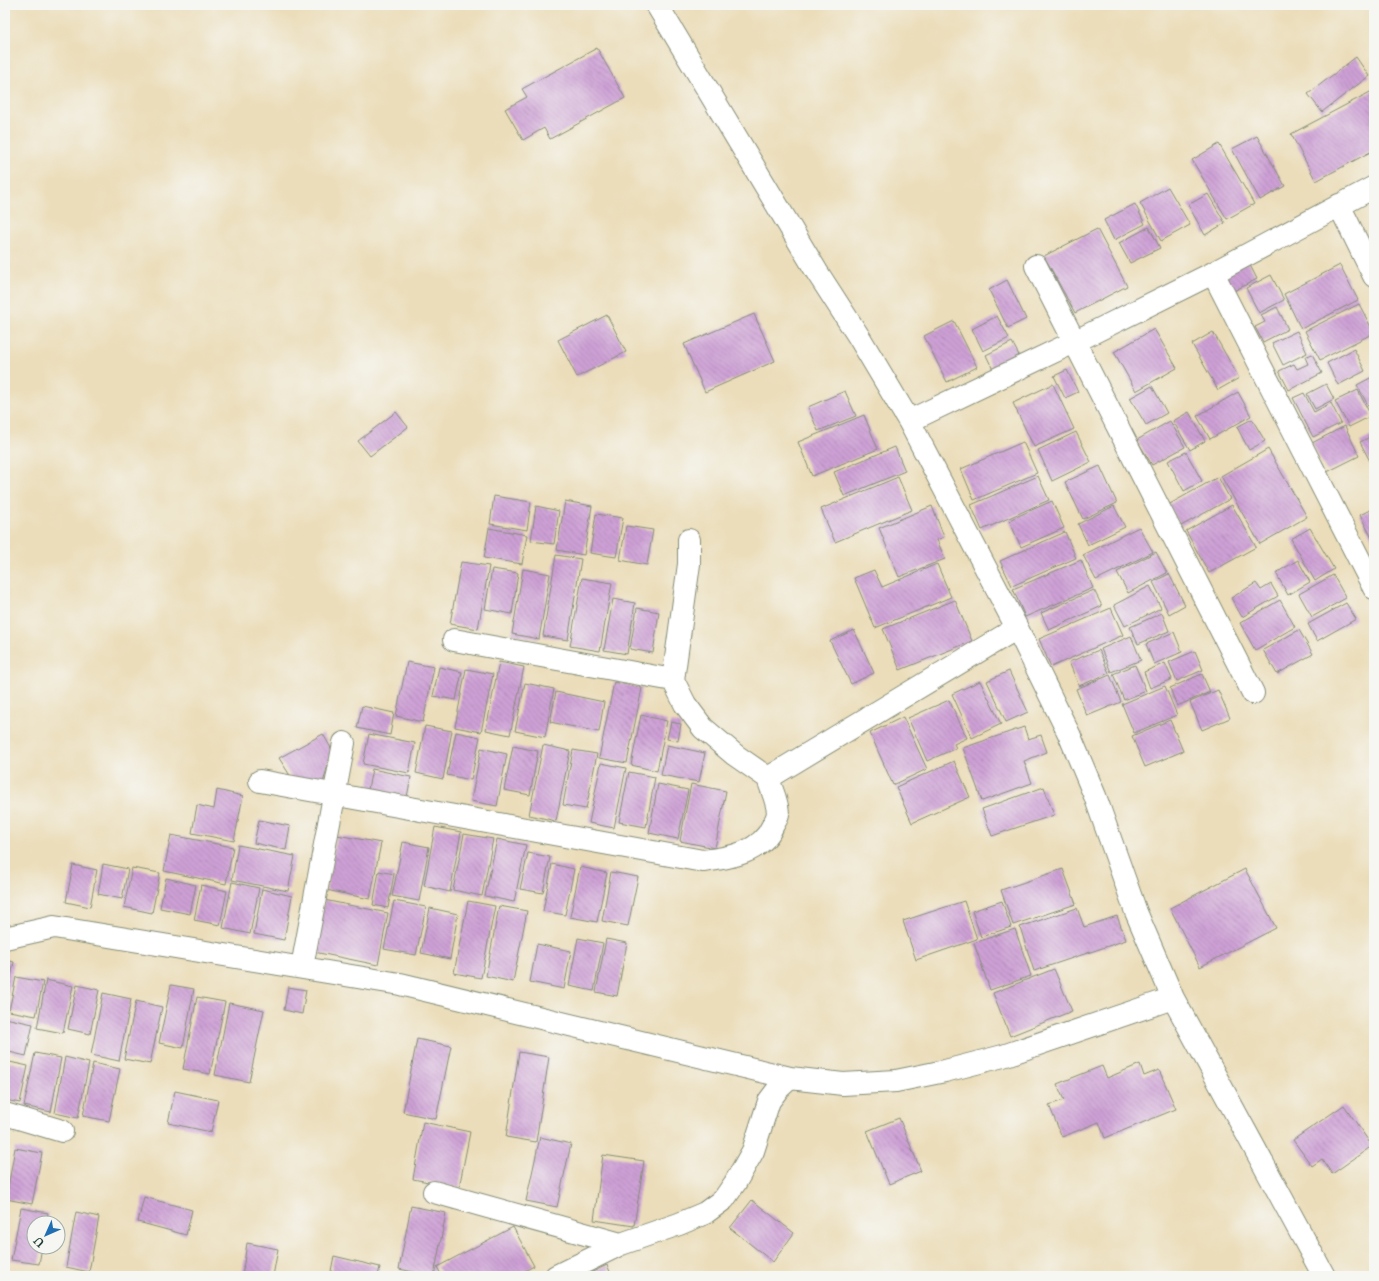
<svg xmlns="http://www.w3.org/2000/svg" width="1379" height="1281" font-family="'IM FELL Double Pica',serif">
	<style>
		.building { fill: url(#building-back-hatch) }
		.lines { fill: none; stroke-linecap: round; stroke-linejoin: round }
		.minor-casing { stroke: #858d76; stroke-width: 24 }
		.minor { stroke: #fff; stroke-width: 22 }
	</style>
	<defs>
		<pattern id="building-back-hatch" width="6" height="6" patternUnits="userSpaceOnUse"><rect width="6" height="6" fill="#cea0d6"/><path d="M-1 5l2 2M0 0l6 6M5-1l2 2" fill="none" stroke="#a784ae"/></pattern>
	</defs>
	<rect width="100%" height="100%" fill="#f6f6f2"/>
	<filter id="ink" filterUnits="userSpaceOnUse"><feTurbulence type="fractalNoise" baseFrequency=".025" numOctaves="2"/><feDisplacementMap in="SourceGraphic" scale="8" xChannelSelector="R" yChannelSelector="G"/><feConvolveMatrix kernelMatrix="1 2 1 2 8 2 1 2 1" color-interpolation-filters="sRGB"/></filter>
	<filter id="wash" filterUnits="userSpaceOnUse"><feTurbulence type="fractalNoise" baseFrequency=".012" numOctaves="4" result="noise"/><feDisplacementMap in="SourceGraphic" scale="16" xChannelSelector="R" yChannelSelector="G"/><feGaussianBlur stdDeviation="0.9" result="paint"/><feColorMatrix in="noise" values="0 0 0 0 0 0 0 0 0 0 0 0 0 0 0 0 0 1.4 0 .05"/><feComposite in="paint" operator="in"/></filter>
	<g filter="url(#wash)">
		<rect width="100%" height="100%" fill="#ebddb9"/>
		<g id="blocks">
			<path class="building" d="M597,48L625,98L550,139L544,128L523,140L505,109L527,97L522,89Z
				M1356,57L1369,76L1322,112L1308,94Z
				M1374,90V150L1316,181L1291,134Z
				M1257,136L1285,186L1260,200L1232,149Z
				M1219,144L1254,204L1227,219L1192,160Z
				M1168,187L1190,225L1161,241L1140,203Z
				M1208,194L1225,223L1205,235L1188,205Z
				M1135,204L1145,224L1114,240L1104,220Z
				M1149,227L1160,248L1130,263L1119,243Z
				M1097,229L1127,286L1075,313L1044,256Z
				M1247,259L1257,279L1228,294L1217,273Z
				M1340,265L1358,300L1301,329L1284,294Z
				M1271,275L1284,300L1259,313L1246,288Z
				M1007,280L1026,319L1008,328L989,290Z
				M1359,304L1374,333L1320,360L1305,331Z
				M1277,307L1288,329L1263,342L1255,327L1265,322L1261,315Z
				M754,314L775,361L705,392L684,344Z
				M607,315L626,352L577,377L558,340Z
				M997,316L1009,338L983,351L972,329Z
				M954,321L977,367L947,382L924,336Z
				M1154,329L1177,368L1136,391L1114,352Z
				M1297,331L1307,353L1283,365L1272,343Z
				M1213,332L1239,378L1218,390L1192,344Z
				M1012,342L1022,361L995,374L986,355Z
				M1354,349L1365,371L1338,385L1327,363Z
				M1312,354L1322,373L1289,390L1279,371L1294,364L1297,369L1308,364L1305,357Z
				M1067,370L1078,392L1065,398L1054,376Z
				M1374,376V404L1369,407L1357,385Z
				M1053,384L1074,429L1034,447L1013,403Z
				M1326,384L1334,399L1315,409L1307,394Z
				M1152,386L1167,413L1146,425L1130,398Z
				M1358,390L1371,416L1349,427L1335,401Z
				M845,391L856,416L818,431L808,407Z
				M1238,392L1251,416L1210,439L1197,416Z
				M1304,393L1314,412L1331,403L1341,423L1313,437L1293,398Z
				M396,412L408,427L370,456L358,441Z
				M1189,412L1205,441L1190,450L1173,421Z
				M864,415L878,449L812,476L798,442Z
				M1252,419L1265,441L1249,450L1237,427Z
				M1170,421L1185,447L1152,465L1137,440Z
				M1345,426L1359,456L1327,472L1312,443Z
				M1076,432L1091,462L1052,481L1038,450Z
				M1374,435V464L1372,465L1360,442Z
				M1023,442L1037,473L974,500L961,469Z
				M895,447L905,471L844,496L834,472Z
				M1268,449L1307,517L1260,544L1221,476Z
				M1186,452L1202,481L1184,491L1168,461Z
				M1100,466L1117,503L1083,519L1065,482Z
				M1038,476L1049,500L982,530L971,505Z
				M898,477L912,510L835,542L821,509Z
				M1218,477L1230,499L1181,526L1168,505Z
				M494,496L531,502L527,530L490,524Z
				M565,501L592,506L584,555L557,550Z
				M1052,501L1064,528L1021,547L1009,520Z
				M1232,505L1256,547L1209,573L1186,531Z
				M536,506L559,511L554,544L531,541Z
				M932,506L944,537L937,540L945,559L899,577L879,528Z
				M1114,506L1125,527L1088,545L1078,524Z
				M1374,508V542L1360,515Z
				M596,514L623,518L616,557L590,553Z
				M626,526L653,530L647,565L620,560Z
				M1139,527L1153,552L1096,580L1083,555Z
				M489,528L527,535L522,564L484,558Z
				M1310,528L1334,569L1315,581L1291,539Z
				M1065,532L1076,558L1012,586L1000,561Z
				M1156,552L1167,573L1128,593L1117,572Z
				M556,555L581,559L568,640L543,636Z
				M1081,560L1093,588L1025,617L1013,589Z
				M1298,560L1310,582L1288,595L1276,573Z
				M461,562L489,566L478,629L450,624Z
				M937,564L951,597L875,628L854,578L874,570L882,587Z
				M492,569L518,573L512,614L485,609Z
				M523,569L550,574L539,639L512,634Z
				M1169,574L1185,605L1169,614L1153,582Z
				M1333,575L1346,598L1312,617L1299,594Z
				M582,578L612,583L600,651L570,646Z
				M1256,583L1261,590L1271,584L1278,596L1242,617L1231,598Z
				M1150,586L1161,608L1125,626L1114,605Z
				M1094,590L1102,606L1049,630L1041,613Z
				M613,599L635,603L627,654L604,650Z
				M955,600L972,641L900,670L883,629Z
				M1280,600L1295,627L1255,650L1240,623Z
				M1346,603L1356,619L1317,641L1308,624Z
				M637,608L659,612L653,653L630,649Z
				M1111,608L1123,635L1051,667L1039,639Z
				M1162,613L1169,631L1138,644L1130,627Z
				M854,630L874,673L851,684L830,641Z
				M1299,630L1313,654L1277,674L1263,650Z
				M1174,632L1182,652L1154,664L1146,644Z
				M1131,636L1141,660L1111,672L1101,649Z
				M1099,650L1109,673L1079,686L1069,662Z
				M1195,651L1203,670L1177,681L1169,662Z
				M407,662L434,667L423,722L396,716Z
				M499,662L524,667L510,735L486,730Z
				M1165,663L1172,679L1150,688L1144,672Z
				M1135,665L1146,691L1124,700L1113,674Z
				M439,667L462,672L456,700L433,696Z
				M466,669L493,674L481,732L455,727Z
				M1009,671L1028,712L1006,722L987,681Z
				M1202,674L1210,692L1177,706L1170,688Z
				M1110,675L1121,702L1087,716L1076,689Z
				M980,681L1001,724L972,738L952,694Z
				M614,682L642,688L627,763L599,758Z
				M525,683L554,689L545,737L515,731Z
				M1165,686L1177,715L1134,733L1122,704Z
				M1218,690L1230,718L1202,730L1190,702Z
				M556,692L604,702L599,732L550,722Z
				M949,700L967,738L954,744L956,748L927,761L908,718Z
				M362,706L394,713L390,735L357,728Z
				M641,715L667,721L657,771L631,765Z
				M903,717L927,769L893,785L870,733Z
				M1170,720L1183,751L1145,767L1132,736Z
				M671,722L681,724L678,741L667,739Z
				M425,726L452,731L443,779L416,773Z
				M1024,727L1028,739L1041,735L1047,752L1024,761L1032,783L982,801L963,748Z
				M456,732L480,737L471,780L447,775Z
				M323,734L332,750L323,783L296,785L279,758Z
				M369,734L415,743L409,773L363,764Z
				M543,745L570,751L556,821L529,815Z
				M667,745L705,753L699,782L661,775Z
				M513,746L538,751L530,795L504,790Z
				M481,748L507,754L497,806L471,801Z
				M573,750L597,754L586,809L563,805Z
				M954,761L970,797L912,823L896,787Z
				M601,763L626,768L614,828L589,823Z
				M372,769L411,777L407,797L368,789Z
				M629,772L655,777L646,827L619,822Z
				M658,784L688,790L678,839L649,833Z
				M691,784L726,791L715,848L680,841Z
				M1044,787L1054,815L992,836L982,809Z
				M217,790L243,796L234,841L192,833L197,805L214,809Z
				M259,820L290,826L286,850L254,843Z
				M435,827L461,832L450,892L424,886Z
				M464,834L493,839L482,896L453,890Z
				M171,835L233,847L226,884L164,871Z
				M337,835L381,843L370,899L326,890Z
				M497,839L526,845L514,902L485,896Z
				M403,842L429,847L419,901L392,896Z
				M238,845L295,856L288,891L232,880Z
				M528,853L550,857L543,893L520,889Z
				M103,864L128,869L122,899L98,894Z
				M552,864L574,869L565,915L543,911Z
				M73,865L97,870L90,907L66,902Z
				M580,867L607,873L597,922L570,917Z
				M132,868L160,873L152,913L124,907Z
				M1063,869L1076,904L1013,925L1001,890Z
				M1245,869L1276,928L1200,967L1170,908Z
				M379,871L394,874L388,908L373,905Z
				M611,872L638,877L628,926L602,921Z
				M166,878L196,885L190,914L160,908Z
				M232,882L259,888L250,934L223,928Z
				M201,885L227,891L220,925L194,920Z
				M262,889L292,896L284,940L254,934Z
				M324,900L388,913L378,965L314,952Z
				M394,901L426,907L416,955L384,949Z
				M468,901L495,906L481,978L454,973Z
				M964,901L977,939L916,960L903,921Z
				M1002,901L1011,927L981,937L972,911Z
				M499,906L527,911L513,982L486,976Z
				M430,908L458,914L450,959L421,953Z
				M1077,908L1084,927L1117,916L1126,940L1034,971L1020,927Z
				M1015,929L1031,976L990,990L974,943Z
				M578,938L603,943L594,991L569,986Z
				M606,939L627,943L617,996L596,992Z
				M537,944L571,951L564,989L530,982Z
				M5,960L14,962L6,1004H5Z
				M1054,969L1072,1011L1010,1036L993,993Z
				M16,977L43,982L36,1016L9,1011Z
				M46,980L73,986L63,1033L37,1028Z
				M77,985L99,990L90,1034L68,1029Z
				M171,985L194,989L183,1048L159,1043Z
				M288,987L306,990L302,1014L284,1010Z
				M103,993L131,999L119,1061L91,1055Z
				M197,997L225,1002L210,1074L183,1069Z
				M136,1001L162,1007L150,1064L124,1059Z
				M229,1003L264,1010L249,1082L215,1075Z
				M5,1018L33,1024L26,1056L5,1051Z
				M417,1039L451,1046L436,1119L403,1112Z
				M519,1052L549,1057L536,1142L506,1137Z
				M35,1053L61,1058L51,1112L24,1106Z
				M65,1057L89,1063L78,1118L55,1113Z
				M5,1061L28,1066L20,1103L5,1100Z
				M93,1063L120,1069L109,1121L83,1116Z
				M1140,1064L1144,1076L1159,1070L1176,1109L1105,1138L1099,1122L1062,1137L1049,1105L1064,1100L1057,1084L1102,1066L1107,1078Z
				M175,1091L218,1100L211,1132L168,1123Z
				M1344,1105L1372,1146L1332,1174L1322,1159L1312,1166L1293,1140Z
				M899,1118L921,1171L889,1184L867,1131Z
				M423,1122L470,1132L459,1188L413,1179Z
				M540,1137L571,1144L557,1207L526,1201Z
				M15,1148L42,1153L32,1204L6,1199Z
				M603,1155L644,1161L634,1226L594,1220Z
				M144,1197L192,1210L186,1235L138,1222Z
				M752,1200L794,1233L773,1262L730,1228Z
				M411,1206L446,1213L434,1276L399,1269Z
				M21,1208L48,1213L46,1223H34V1247H42L39,1264L11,1260Z
				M76,1212L99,1217L89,1272L66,1267Z
				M513,1227L534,1266L515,1276H442L437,1267Z
				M247,1243L278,1249L273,1276H242Z
				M334,1256L380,1267L378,1276H330Z
				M607,1265L612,1276H584Z"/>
		</g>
	</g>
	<g filter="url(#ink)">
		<use href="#blocks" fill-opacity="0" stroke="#858d76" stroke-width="1"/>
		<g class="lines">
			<defs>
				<path id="minor" d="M657,5L817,272L859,337L909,421L1017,628L1069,734L1095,796L1136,912L1173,998L1324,1276
					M1339,205L1374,276
					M1036,266L1253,693
					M1213,273L1374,588
					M909,421L1074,342L1213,273L1374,187
					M689,540V564L673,680L685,704L703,728L735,755L768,778
					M454,640L673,680
					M260,781L703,861C729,858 762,853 773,825C775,822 777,818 778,814C778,802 771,789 768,778L1017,628
					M5,938L54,927L400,984L790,1078L843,1084L896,1081L945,1071L1003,1056L1173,998
					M302,967L344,743
					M5,1114L62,1131
					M434,1192L621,1244
					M556,1276L621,1244L679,1224L705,1213L724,1199L735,1183L753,1151L769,1101L778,1089L790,1078"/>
			</defs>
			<use href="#minor" class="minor-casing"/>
			<use href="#minor" class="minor"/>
		</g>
	</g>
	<rect width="1379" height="1281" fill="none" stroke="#f6f6f2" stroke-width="20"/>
	<g transform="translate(46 1235) rotate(225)"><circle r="19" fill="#f6f6f2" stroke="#a0aca6"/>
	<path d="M0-3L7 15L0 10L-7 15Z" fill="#1f6fb2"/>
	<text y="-6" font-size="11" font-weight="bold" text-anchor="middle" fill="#1f3d34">U</text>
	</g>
</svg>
